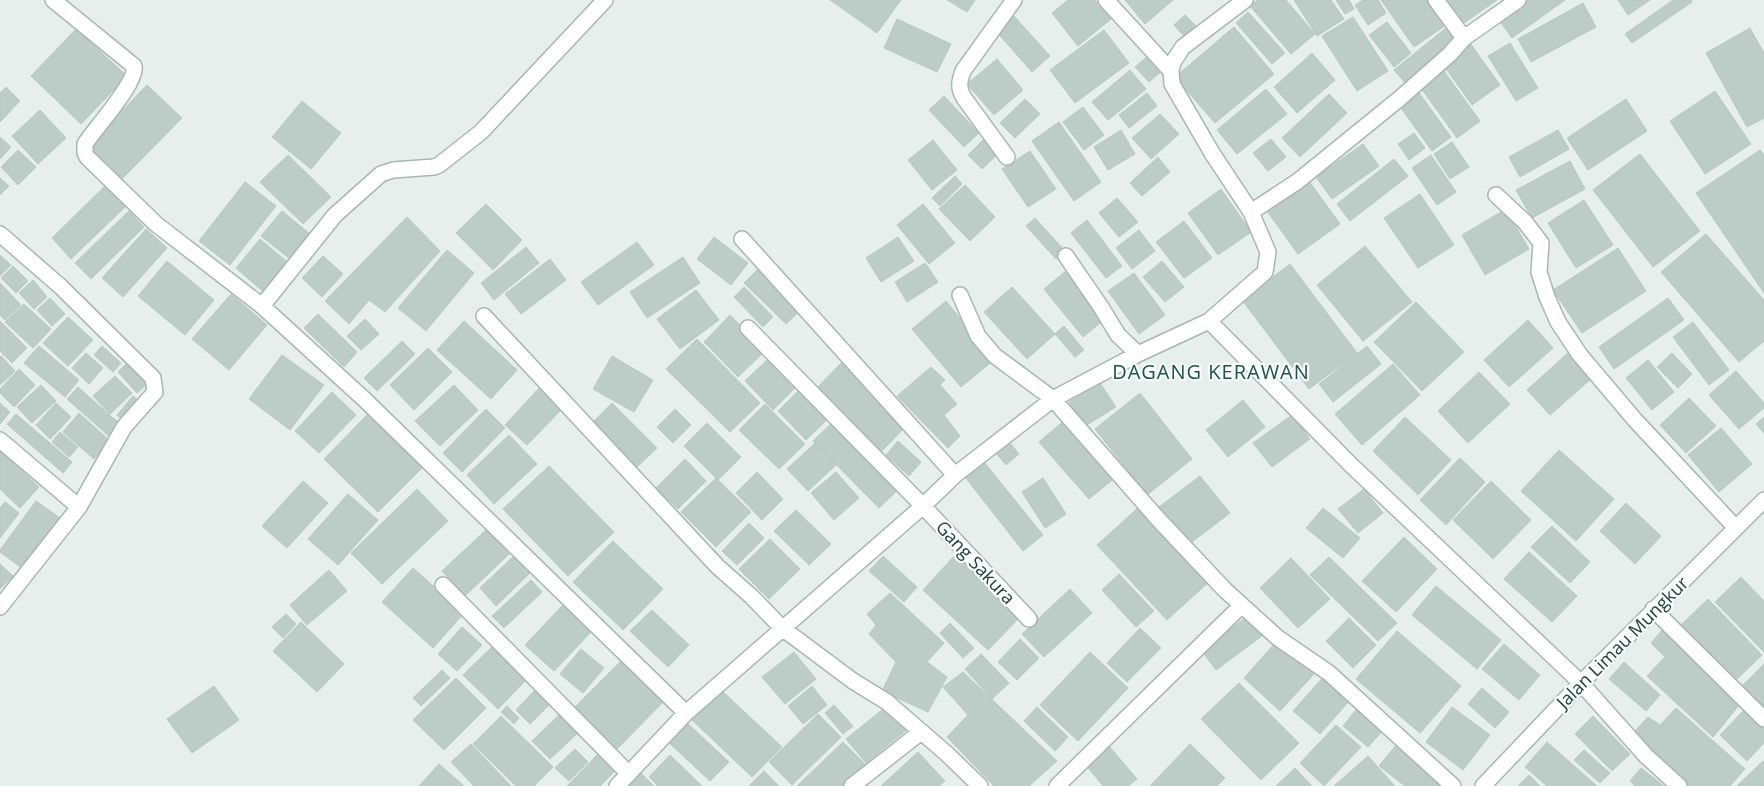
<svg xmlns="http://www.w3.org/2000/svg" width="1764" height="786" font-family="'Open Sans',sans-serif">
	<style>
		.building { fill: #beccc8; stroke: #b8c8c3 }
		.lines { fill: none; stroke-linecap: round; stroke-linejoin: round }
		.minor-casing { stroke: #a8b7b3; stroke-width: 18 }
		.minor { stroke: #fff; stroke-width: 15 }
		.labels { text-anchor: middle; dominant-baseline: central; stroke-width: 4.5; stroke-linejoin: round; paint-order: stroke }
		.street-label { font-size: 18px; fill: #24413c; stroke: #f7fbf9 }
		.quarter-label { font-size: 20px; letter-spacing: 1px; fill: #20534c; stroke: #f7fbf9 }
	</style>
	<rect width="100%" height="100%" fill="#e6efeb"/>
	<path class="building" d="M830,0H901L877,33Z
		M947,0H975L967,12Z
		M1068,0H1095L1111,19L1078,46L1052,13Z
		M1125,0H1173L1145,24Z
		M1257,0H1286L1315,34L1291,54L1250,6Z
		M1294,0H1331L1344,19L1317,36Z
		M1336,0H1349L1354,9L1345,14Z
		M1363,0H1378L1386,13L1368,25L1355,5Z
		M1381,0H1432L1449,23L1414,47Z
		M1443,0H1497L1461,25Z
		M1528,0H1565L1512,38L1499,20Z
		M1618,0H1650L1628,15Z
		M1673,0H1691L1692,2L1632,43L1625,34Z
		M1583,3L1596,27L1531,62L1518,39Z
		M1248,12L1285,53L1272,64L1236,23Z
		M1013,15L1050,56L1032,72L995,30Z
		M1185,15L1200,30L1188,41L1174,25Z
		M1353,17L1388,71L1357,91L1322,36Z
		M897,19L951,44L937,72L884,48Z
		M1387,22L1411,53L1394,67L1369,35Z
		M1234,27L1274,74L1215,123L1175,77Z
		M1446,28L1459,42L1407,85L1394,70Z
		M1750,28L1764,53V118L1747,127L1706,53Z
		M76,29L127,76L81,124L31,76Z
		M1104,30L1129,63L1075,103L1050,70Z
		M1470,43L1500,85L1472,105L1442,63Z
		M1510,43L1538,88L1516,101L1488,56Z
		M1312,53L1335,80L1297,113L1274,87Z
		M1149,55L1163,70L1149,82L1135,67Z
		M997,59L1023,90L994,115L967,84Z
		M1441,67L1480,121L1457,138L1418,84Z
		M1130,70L1146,89L1108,120L1092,102Z
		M147,85L182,118L122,179L88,146Z
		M6,87L20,101L0,122V93Z
		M1266,89L1287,114L1237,154L1217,130Z
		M1417,90L1451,137L1432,151L1398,104Z
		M1715,91L1751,144L1705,174L1670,121Z
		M1147,93L1157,106L1129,128L1119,115Z
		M1329,94L1347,113L1300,157L1282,138Z
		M944,96L979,133L964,147L929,110Z
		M1025,99L1040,114L1015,138L1000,123Z
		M1626,99L1647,131L1588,170L1567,138Z
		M302,101L341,133L311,169L272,137Z
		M1083,107L1104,135L1084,150L1063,122Z
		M40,110L66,138L38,164L12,136Z
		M1160,114L1179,134L1151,159L1132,138Z
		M1059,122L1101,182L1074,201L1032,141Z
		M1121,130L1135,154L1108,170L1094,147Z
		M1558,130L1569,149L1520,177L1509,157Z
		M1414,133L1425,148L1409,160L1398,144Z
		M0,137L11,147L0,159Z
		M986,137L1000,152L982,169L968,155Z
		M1271,139L1286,157L1268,171L1253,153Z
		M933,140L957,170L932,190L908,160Z
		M1452,142L1469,167L1450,179L1434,154Z
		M1363,144L1379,166L1332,199L1316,177Z
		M18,150L36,167L18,185L1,167Z
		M1760,150L1764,155V293L1696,193Z
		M1030,151L1056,189L1028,207L1002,169Z
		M1640,154L1700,231L1653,267L1593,190Z
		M288,155L331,197L303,224L260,182Z
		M1431,155L1456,192L1437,205L1412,168Z
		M1158,157L1170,172L1142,196L1130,183Z
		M1394,159L1408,176L1350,221L1337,204Z
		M1570,161L1585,189L1532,218L1516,190Z
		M955,176L962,184L940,206L932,198Z
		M0,178L9,186L0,195Z
		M1309,181L1340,224L1298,254L1267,211Z
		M245,182L276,206L230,265L199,241Z
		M965,185L995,217L970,241L939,209Z
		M105,186L125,207L71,259L52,238Z
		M1221,189L1251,232L1218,255L1188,213Z
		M1420,194L1454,245L1418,268L1384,218Z
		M1117,198L1138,222L1119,237L1099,213Z
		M1584,200L1613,245L1576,268L1548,223Z
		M486,204L522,240L493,270L456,233Z
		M923,204L955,243L929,264L897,225Z
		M1506,209L1529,249L1485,275L1462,235Z
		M129,211L144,227L91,279L75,263Z
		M282,211L315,238L295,263L261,236Z
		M407,217L440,251L385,312L369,300L349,324L325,301Z
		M1035,218L1065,251L1056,259L1026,226Z
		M1087,220L1122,266L1106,278L1071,233Z
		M1184,221L1212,258L1184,278L1156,242Z
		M146,229L167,248L123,297L102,278Z
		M1139,230L1155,251L1132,269L1116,248Z
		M1706,234L1764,300V341L1739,362L1661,272Z
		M714,237L748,263L731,285L697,259Z
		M898,237L914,261L881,282L866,258Z
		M260,239L292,266L267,295L236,268Z
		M637,242L654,265L598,305L581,282Z
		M1365,246L1412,302L1363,341L1317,285Z
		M526,247L539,263L494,300L481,283Z
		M1618,248L1646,291L1582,333L1553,290Z
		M447,250L474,273L426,331L398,308Z
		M0,255L11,265L0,276Z
		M323,256L343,274L322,297L302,278Z
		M683,257L700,283L647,318L630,292Z
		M550,259L566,280L521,314L505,294Z
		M167,261L214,300L185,335L138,296Z
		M1162,261L1184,287L1165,302L1143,277Z
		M925,263L938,282L907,302L895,282Z
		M1290,264L1357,353L1309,389L1242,300Z
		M13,266L28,281L16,293L1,278Z
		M761,266L803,308L786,324L744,283Z
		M1067,270L1106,318L1083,337L1044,289Z
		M1134,273L1165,315L1139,334L1108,291Z
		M33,280L47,297L34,309L19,293Z
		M0,283L21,305L5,320L0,315Z
		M744,287L773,317L763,327L734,297Z
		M1012,287L1055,334L1027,359L984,312Z
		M696,290L719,320L680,349L657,319Z
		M231,294L267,325L229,370L192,339Z
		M50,298L65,314L52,326L37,310Z
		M1668,298L1684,320L1614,369L1599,347Z
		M946,301L994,360L961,387L912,329Z
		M1416,302L1464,352L1422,391L1374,342Z
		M24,304L51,329L33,348L5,322Z
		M318,314L357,352L344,367L304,328Z
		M730,315L765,351L738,377L704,342Z
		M68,317L93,340L68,366L43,343Z
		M365,319L379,334L361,350L347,336Z
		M1528,320L1553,348L1509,387L1484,360Z
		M0,321L27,348L12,363L0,351Z
		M464,321L517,370L491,399L437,350Z
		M1693,322L1729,370L1709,385L1673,337Z
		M1064,326L1084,350L1075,357L1055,334Z
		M697,339L760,403L730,432L666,369Z
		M402,341L415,354L377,391L364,378Z
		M39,346L79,380L65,397L24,363Z
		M102,346L121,363L113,372L94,355Z
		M1367,346L1381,364L1333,402L1319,384Z
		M428,348L452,372L414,410L390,385Z
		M1569,352L1592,378L1550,415L1527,390Z
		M86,353L103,368L89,384L72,368Z
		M1672,353L1692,374L1678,388L1657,367Z
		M282,355L324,385L290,430L249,399Z
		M1,356L15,371L0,385V358Z
		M612,356L653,380L634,412L593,389Z
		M771,356L799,384L773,410L745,381Z
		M1648,360L1674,392L1652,410L1626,378Z
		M128,362L147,384L137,393L118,372Z
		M842,362L907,425L882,451L817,388Z
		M1393,364L1420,395L1362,445L1335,414Z
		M931,367L945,380L940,385L957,404L944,415L960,436L948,448L897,396Z
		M19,369L35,385L14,407L0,393V389Z
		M1736,371L1764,403V408L1739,429L1709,395Z
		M1479,372L1510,404L1468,443L1438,411Z
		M115,376L132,393L110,414L93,396Z
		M1100,383L1116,407L1085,426L1069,402Z
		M41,385L56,401L32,423L17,407Z
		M454,385L478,410L440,446L415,421Z
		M78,387L120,424L110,437L67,399Z
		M540,387L563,408L527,445L505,425Z
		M802,387L831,416L806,440L778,411Z
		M332,392L356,415L319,453L295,431Z
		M1140,393L1192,459L1147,495L1095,429Z
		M133,396L142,404L125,422L117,415Z
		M1689,398L1716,426L1686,453L1660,425Z
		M1243,400L1265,427L1228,457L1206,430Z
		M0,403L10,412L0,424Z
		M56,403L71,417L50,439L36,425Z
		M612,403L657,448L637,467L593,422Z
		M765,404L805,444L779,469L739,430Z
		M486,409L505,428L462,472L443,453Z
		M675,409L691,425L673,443L657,427Z
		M372,410L427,463L378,512L324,459Z
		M79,413L110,441L94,459L63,432Z
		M16,414L72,462L63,473L7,424Z
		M1292,415L1310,439L1272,467L1253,443Z
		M1405,417L1451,460L1418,495L1373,451Z
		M1764,417V433L1756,424Z
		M836,419L902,486L879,508L813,441Z
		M1066,419L1116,477L1089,499L1039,442Z
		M707,423L741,457L718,480L684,446Z
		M1721,428L1752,464L1719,492L1688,455Z
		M60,432L78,447L69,457L52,442Z
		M509,435L537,464L494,504L467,475Z
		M1005,437L1019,454L1006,465L992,448Z
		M898,441L921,462L909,476L886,455Z
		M815,443L836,465L808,491L787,469Z
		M0,450L39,487L20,508L0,489Z
		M1559,450L1614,499L1576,541L1521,491Z
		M1460,458L1485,482L1446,525L1420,500Z
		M685,459L706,481L678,509L656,488Z
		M984,462L1043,535L1023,551L965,477Z
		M549,466L614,532L568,576L503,509Z
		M757,472L783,499L762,520L736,493Z
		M836,472L859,498L834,520L811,493Z
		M1200,476L1230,513L1188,545L1159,507Z
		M716,478L751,512L716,547L681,512Z
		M1043,478L1066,514L1045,528L1022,492Z
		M303,481L328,503L287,548L262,526Z
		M1491,481L1531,520L1493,559L1453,520Z
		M417,489L448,521L382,584L351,553Z
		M1364,489L1383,513L1358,533L1338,509Z
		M348,494L378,520L338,565L308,539Z
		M36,501L60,518L23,569L0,552V550Z
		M5,502L19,513L0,538V508Z
		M1626,503L1661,536L1635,564L1600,531Z
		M1141,505L1211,580L1167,620L1097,545Z
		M1323,508L1360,538L1343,558L1306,528Z
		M796,510L831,544L809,565L774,531Z
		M749,523L764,538L737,565L722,551Z
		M1552,526L1590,562L1570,583L1531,547Z
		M486,530L509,554L465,596L442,571Z
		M1404,537L1437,569L1396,612L1362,581Z
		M770,539L800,569L769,599L739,569Z
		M613,541L663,589L623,630L573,582Z
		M1529,552L1577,596L1552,622L1504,579Z
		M956,554L1022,615L988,650L923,590Z
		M515,555L531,572L496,606L480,588Z
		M883,556L917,587L904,602L869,571Z
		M1329,557L1397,623L1378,641L1310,575Z
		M1291,558L1330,599L1298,628L1260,588Z
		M0,564L13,576L0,589Z
		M413,568L464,613L433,648L382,602Z
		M329,570L347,591L307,625L290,605Z
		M1119,574L1154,611L1136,627L1102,590Z
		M1741,577L1764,601V652L1715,602Z
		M531,580L542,592L504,628L492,616Z
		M1436,586L1501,640L1477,669L1412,615Z
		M1070,589L1092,613L1044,657L1022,634Z
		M890,593L944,643L927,662L947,677L928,712L882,691L896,662L869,634L876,625L867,614Z
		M1708,599L1762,655L1734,682L1680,626Z
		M563,605L591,632L554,671L525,645Z
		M652,610L689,645L668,667L630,631Z
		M286,614L296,624L283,638L272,627Z
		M1248,616L1262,636L1216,670L1201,650Z
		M1349,618L1376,645L1353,668L1326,641Z
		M301,622L344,664L317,692L273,651Z
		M950,623L974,648L963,658L940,633Z
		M462,627L482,645L457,671L438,654Z
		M1140,628L1161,648L1127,682L1107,663Z
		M1664,628L1740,704L1713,737L1647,676L1665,657L1651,643Z
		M1397,631L1461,686L1420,733L1356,679Z
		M1020,639L1039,658L1017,680L998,662Z
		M1278,640L1315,673L1280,711L1244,678Z
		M495,644L529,677L498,709L463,675Z
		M1504,644L1540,675L1519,700L1482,669Z
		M581,649L604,668L583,693L560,674Z
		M794,652L816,679L785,704L762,677Z
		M1090,652L1128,688L1078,741L1040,705Z
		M981,654L1009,683L992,699L965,669Z
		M624,658L666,699L617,749L574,708Z
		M1624,662L1660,695L1646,711L1609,679Z
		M1764,664V710L1741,687Z
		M442,670L450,678L421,706L413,698Z
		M963,672L1057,761L1029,786H994L947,737L968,715L943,687Z
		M1325,675L1352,698L1320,734L1293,711Z
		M456,678L486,708L444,750L413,720Z
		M1239,683L1299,743L1261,780L1201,719Z
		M214,686L239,720L192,753L167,719Z
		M812,686L827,705L803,724L788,706Z
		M538,687L553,701L530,724L516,710Z
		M1482,688L1509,712L1495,728L1468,704Z
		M720,689L782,747L752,777L691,719Z
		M834,705L853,726L843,734L825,713Z
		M888,705L908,729L866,763L846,739Z
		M1360,705L1386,727L1368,747L1343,726Z
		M507,706L519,718L514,724L501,712Z
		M1037,707L1068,737L1055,751L1024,721Z
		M1452,707L1490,735L1463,770L1426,742Z
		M1747,707L1764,723V743L1747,761L1720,735Z
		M1676,708L1745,769L1730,786H1688L1633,733L1648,717L1660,725Z
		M563,711L581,730L550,759L532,741Z
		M818,714L841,737L792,785L769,762Z
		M501,716L553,767L534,786H516L473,744Z
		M1593,716L1630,754L1612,771L1575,734Z
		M684,720L729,762L710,781L665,739Z
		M1336,725L1361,747L1324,786L1300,763Z
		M843,742L865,764L842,786H797Z
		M1547,742L1597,786H1547L1525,767Z
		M471,744L511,786H474L451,762Z
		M1190,744L1225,778L1217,786H1150Z
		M1397,744L1448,786H1405L1379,766Z
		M1108,745L1137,779L1128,786H1103L1085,764Z
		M575,749L588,762L569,781L555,768Z
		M1584,750L1610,773L1600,783L1574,760Z
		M918,752L945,781L939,786H881Z
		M599,753L616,770L600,786H567Z
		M670,755L702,786H658L649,777Z
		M1368,756L1395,786H1334Z
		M1763,761L1764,763V786H1737Z
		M439,764L464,786H419Z
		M1295,768L1312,786H1276Z
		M1641,768L1664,786H1635L1630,781Z
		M637,769L654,786H620Z
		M764,771L779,786H749Z
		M1529,775L1540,786H1518Z"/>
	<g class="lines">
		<defs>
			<path id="minor" d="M53,0L134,66C138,82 95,128 85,144V153L87,157L156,224L262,306L364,399L686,713
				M1106,0L1171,71
				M1436,0L1464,38
				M1007,157L964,98C958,88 959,82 963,71L1014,0
				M1496,195L1525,222L1541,243L1539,272L1547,297L1558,322L1580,355L1635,420L1736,528
				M1251,212L1298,181L1399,99L1450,54L1464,38L1518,0
				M0,234L61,287L153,378L155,392L124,427L79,507L0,607
				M742,239L955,475
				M1066,256L1101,307L1118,335L1138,354
				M960,295L978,336L995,356L1053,399L1159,520L1225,590L1278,638L1329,673L1453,786
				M262,306L335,215L381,174L393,170L434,167L439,165L481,132L605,0
				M484,316L718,567L752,597L782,628L853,681L887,702L947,754L980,786
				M1209,321L1351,465L1581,683L1646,756L1679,786
				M748,328L923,506L1029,619
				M0,440L79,507
				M443,585L629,774
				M1653,609L1764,719
				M617,786L686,713L923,506L955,475L1053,399L1138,354L1209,321L1265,272L1268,252L1251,212L1212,153L1172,84L1171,71L1173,62L1183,47L1245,0
				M852,786L921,732
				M1057,786L1241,606
				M1483,786L1581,683L1764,500"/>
		</defs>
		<use href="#minor" class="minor-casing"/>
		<use href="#minor" class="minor"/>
	</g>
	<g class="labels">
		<g class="street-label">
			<text transform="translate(976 562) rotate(47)">Gang Sakura</text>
			<text transform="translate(1622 642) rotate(-45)">Jalan Limau Mungkur</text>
		</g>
		<g class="quarter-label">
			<text x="1211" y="371">DAGANG KERAWAN</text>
		</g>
	</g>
</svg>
